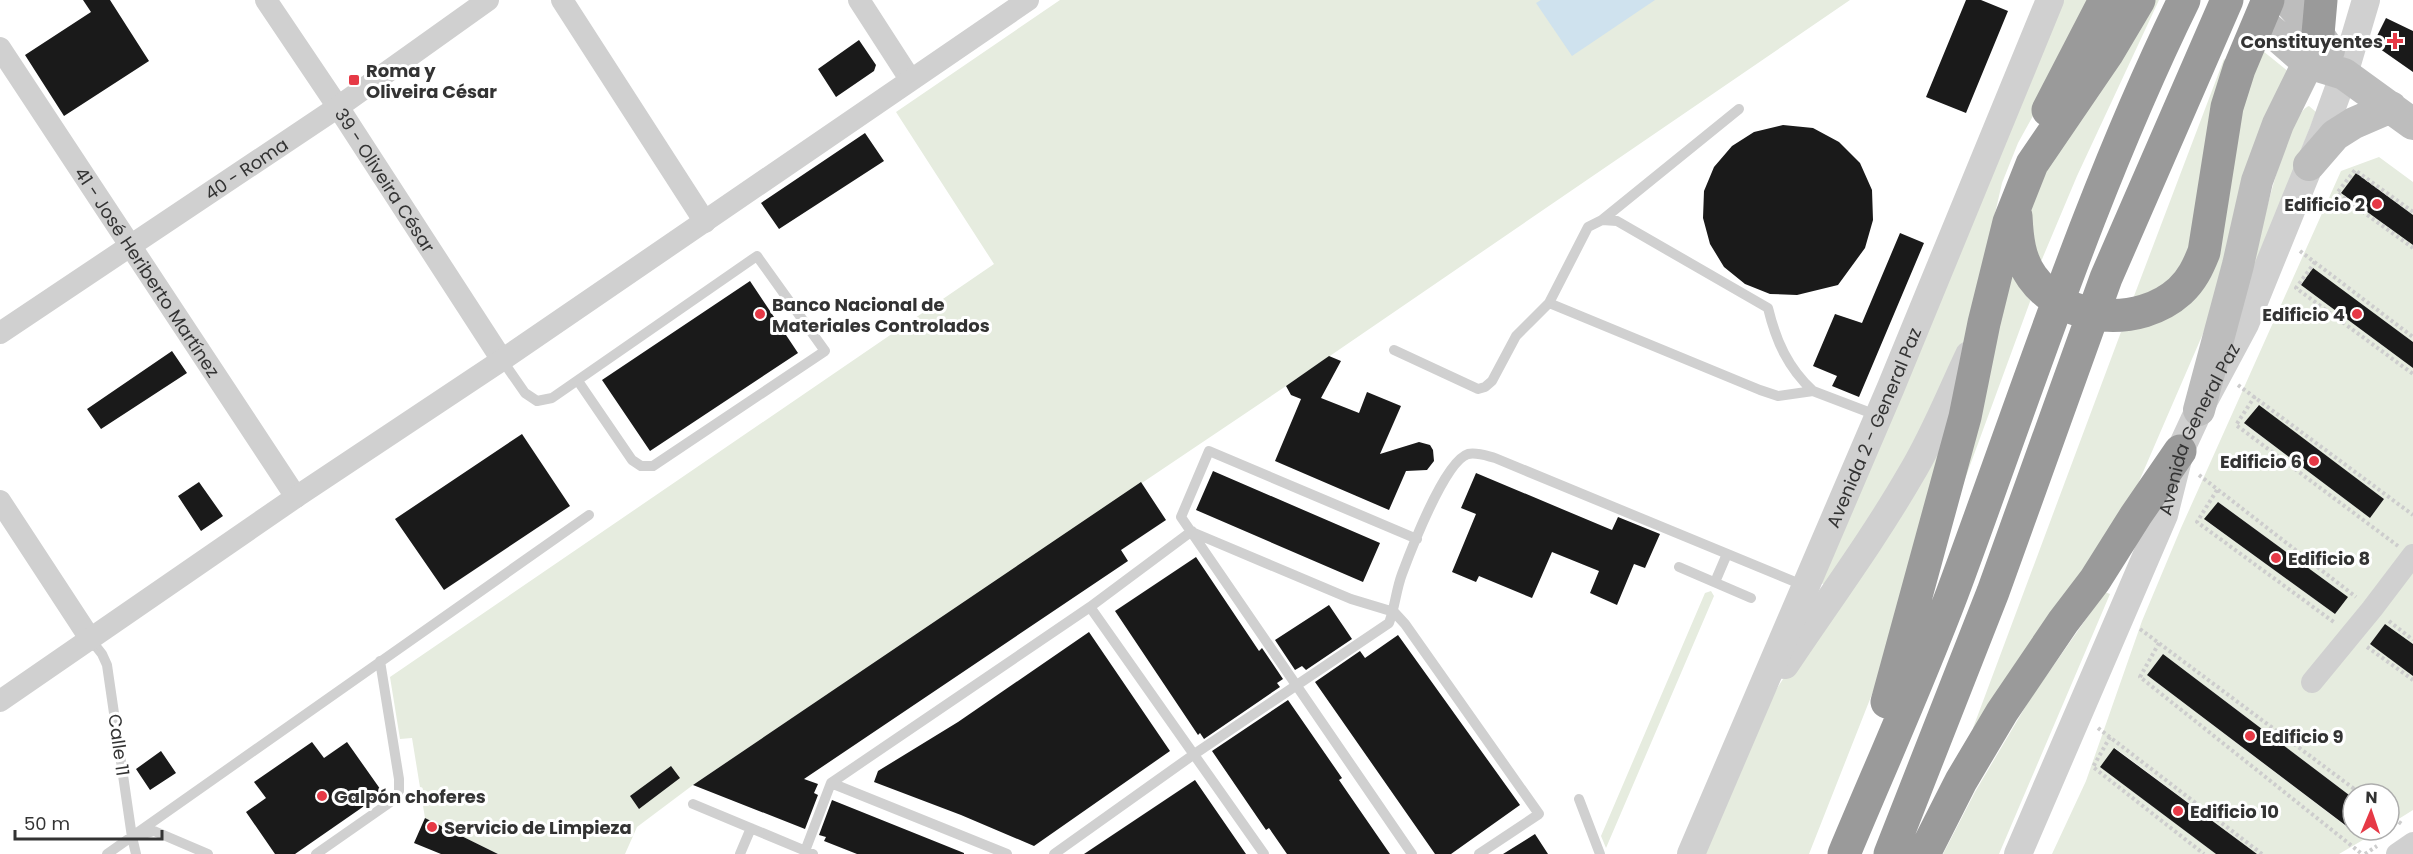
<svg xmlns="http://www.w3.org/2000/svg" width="2413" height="854" font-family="Poppins,sans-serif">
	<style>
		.green { fill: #e6ecdf; fill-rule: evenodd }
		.water { fill: #cfe2ee }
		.building { fill: #1a1a1a }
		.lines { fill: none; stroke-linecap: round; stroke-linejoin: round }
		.path { stroke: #cdcdcd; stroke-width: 4; stroke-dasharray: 3 3; stroke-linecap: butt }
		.service { stroke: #d0d0d0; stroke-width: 10 }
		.minor { stroke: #d0d0d0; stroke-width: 22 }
		.tertiary { stroke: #d0d0d0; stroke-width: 28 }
		.secondary { stroke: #bdbdbd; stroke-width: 32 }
		.motorway { stroke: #9a9a9a; stroke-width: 33 }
		.poi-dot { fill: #e63946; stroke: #fff; stroke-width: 2 }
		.labels { text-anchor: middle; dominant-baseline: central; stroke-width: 6; stroke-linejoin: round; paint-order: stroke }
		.poi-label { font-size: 18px; font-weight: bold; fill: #333; stroke: #fff; text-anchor: start }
		.street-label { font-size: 18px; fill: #333; stroke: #fff }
	</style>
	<rect width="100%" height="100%" fill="#fff"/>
	<path class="green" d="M1060,0H1850L1286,386L693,785L637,827L625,854H498L425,818L412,738L400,739L390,677L994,264L896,112Z
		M2061,0H2097L2018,143L2002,183L1965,345L1942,397L1829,587L1819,582Z
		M2153,0H2159L2077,176L2040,264L2029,246L2030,193Z
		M2263,51L2289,72L2208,322L2131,500L1977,731L1973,728L2121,332L2145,326L2168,316L2231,163L2250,77Z
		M2224,59L2230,64L2202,205L2182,273L2131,304Z
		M2309,106L2316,112L2249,283C2255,256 2286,113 2309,106Z
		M2379,157L2413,182V215L2356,173L2341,193L2413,245V342L2313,269L2301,285L2413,368V644L2385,624L2370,644L2413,676V810L2389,825V794H2353V798L2163,654L2147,675L2355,833L2358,830H2380L2339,854H2257L2115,748L2100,767L2216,854H2052L2086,781L2142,621L2181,528L2341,171ZM2258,405L2384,499L2370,518L2245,424ZM2218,502L2347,597L2335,614L2205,520Z
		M2001,268L2015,269L2031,299L1950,520Z
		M1947,433L1887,656L1809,854H1699L1752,729L1781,682L1877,548Z
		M1711,591L1714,596L1606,848L1601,836L1705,593Z
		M2105,592L2110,594L1999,854H1943L1975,792L2030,699Z"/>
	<path class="water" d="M1541,0H1655L1572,56L1536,3Z"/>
	<path class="building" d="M83,0H110L149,61L64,116L25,55L91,12Z
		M1966,0H1981L2008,11L1966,113L1926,97Z
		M2386,18L2413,31V72L2373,44Z
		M859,40L876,65L874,71L836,97L818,69Z
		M1783,125L1813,128L1839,142L1860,163L1872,190L1873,220L1865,248L1838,285L1797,295L1770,294L1745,284L1724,267L1710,244L1703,218L1704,191L1714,167L1732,146L1754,132Z
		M865,133L884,161L779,229L761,203Z
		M2356,173L2413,215V245L2341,193Z
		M1900,233L1924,243L1859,397L1832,386L1837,376L1813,366L1835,314L1862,323Z
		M2313,268L2413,342V368L2301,285Z
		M750,281L798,353L650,451L602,380Z
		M172,351L187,373L101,429L87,409Z
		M1329,356L1341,361L1321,398L1359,413L1367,392L1401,406L1380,454L1419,442L1430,445L1433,450L1434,461L1427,470L1406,471L1389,510L1275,461L1301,399L1291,395L1286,386Z
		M2259,405L2384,499L2370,518L2244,423Z
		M522,434L570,506L444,590L395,519Z
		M1213,471L1380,543L1363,582L1196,510Z
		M1476,473L1612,530L1618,517L1660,534L1645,568L1634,564L1617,605L1590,593L1599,571L1552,552L1532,598L1479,576L1476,582L1452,572L1476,514L1461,508Z
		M199,482L223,516L201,531L178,496Z
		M1141,482L1166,520L1121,550L1128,561L804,779L818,784L814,793L818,795L805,829L693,785Z
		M2218,502L2348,597L2335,614L2204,519Z
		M1196,557L1259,651L1262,648L1283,679L1277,683L1280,687L1204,739L1200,733L1198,735L1115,611Z
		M1329,605L1352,639L1306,670L1302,666L1295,670L1275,640Z
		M2385,624L2413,644V676L2370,644Z
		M1089,632L1170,751L1034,846L961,815L874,782L878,771L958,722Z
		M1398,635L1520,805L1451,854H1435L1315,682L1360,651L1365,658Z
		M2163,654L2353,798V831L2147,675Z
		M1288,700L1342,778L1339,780L1390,854H1287L1269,828L1266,830L1212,751Z
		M312,742L324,758L347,742L383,793L295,854H275L246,812L266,798L254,782Z
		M2114,748L2257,854H2216L2100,767Z
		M161,751L176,773L150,790L136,769Z
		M671,766L680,778L639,809L630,796Z
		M1195,780L1246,854H1084Z
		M832,800L964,853V854H857L824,841L826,837L819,835Z
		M425,818L498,854H441L414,843Z
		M1535,834L1548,854H1503Z"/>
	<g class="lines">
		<path class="path" d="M2413,212L2355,170L2337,193L2413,248
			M2300,251L2413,337
			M2315,262L2296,288L2413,374
			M2238,385L2413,515
			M2255,396L2236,425L2398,546
			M2199,475L2356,597
			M2217,490L2197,522L2335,623
			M2389,621L2413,640
			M2140,629L2361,794
			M2159,643L2140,677L2362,854
			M2367,647L2413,680
			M2098,728L2262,854
			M2110,737L2093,767L2204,854
			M2389,815L2403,825
			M2365,854L2377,846"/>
		<path class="service" d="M1602,220L1739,109
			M1549,303L1760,390L1778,396L1813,391L1876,415
			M1394,350L1478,389L1485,387L1492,381L1516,336L1549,303L1588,227L1602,220L1617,221L1768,308C1776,341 1788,368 1813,391
			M502,360L525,393L537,401L552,398L757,256L825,351L653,466H641L632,460L578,381
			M1192,532L1351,599L1394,612L1405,624L1539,814L1479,854
			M1679,567L1751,598
			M1715,582L1727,554
			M1090,607L1264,854
			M91,640L102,654L107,665L132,837L136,854
			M831,783L1007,854
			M1579,799L1600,854
			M693,804L813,854
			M140,835L154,831L208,854
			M805,851L831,783L1090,607L1192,531
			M107,854L589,515
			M316,854L392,801L399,791V779L380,661
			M740,854L751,828
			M1054,854L1193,755L1389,623C1395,607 1396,590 1402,574C1411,550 1445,461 1468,454C1477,452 1487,456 1495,458L1805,586
			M1412,854L1181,517L1209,451L1417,539"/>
		<g class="minor">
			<path id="s1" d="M266,0L338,107L502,360"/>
			<path d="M562,0L705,222"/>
			<path d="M859,0L910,79"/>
			<path id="s2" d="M0,48L296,497"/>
			<path id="s3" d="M0,333L338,107L488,0"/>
			<path d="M0,501L91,640"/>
			<path d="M2312,682L2372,609L2413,555"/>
			<path d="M0,701L296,497L502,360L1028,0"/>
			<path d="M2397,854L2413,843"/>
		</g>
		<g class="tertiary">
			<path d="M1785,665C1827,602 1873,540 1911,474C1934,436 1950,395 1969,355"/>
			<path id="s4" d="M1691,854L1891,387L2050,0"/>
			<path id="s5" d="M2018,854L2164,515L2180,451L2199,410L2245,324L2323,132L2344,74L2366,0"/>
		</g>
		<path class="secondary" d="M2287,0L2318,34L2329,50
			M2268,28L2308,63L2344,74L2413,124
			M2309,165L2335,135L2354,123L2391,107
			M2199,410L2238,265L2257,181L2278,124L2308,63L2318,34"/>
		<path class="motorway" d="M2318,34L2321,0
			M2048,110L2105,0
			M2016,216C2017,237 2019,259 2032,277C2065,323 2139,328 2180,291C2192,280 2198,267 2204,252L2227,107L2239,69L2268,0
			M1887,702L1965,417L1984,323L2009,222L2032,164L2107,54L2139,0
			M1844,854C1880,768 1919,681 1952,594C2026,395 2090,192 2184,0
			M1890,854L1993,592L2106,278L2227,0
			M1924,854L1961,781L2002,712L2063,622L2095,580L2136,515L2180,451"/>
	</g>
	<g class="poi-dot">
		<path d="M2392 32h6v6h6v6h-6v6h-6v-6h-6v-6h6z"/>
		<rect x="348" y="74" width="12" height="12" rx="3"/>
		<circle cx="2377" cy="204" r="6"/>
		<circle cx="760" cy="314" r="6"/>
		<circle cx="2357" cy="314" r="6"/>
		<circle cx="2314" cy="461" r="6"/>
		<circle cx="2276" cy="558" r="6"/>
		<circle cx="2250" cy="736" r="6"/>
		<circle cx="322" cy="796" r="6"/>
		<circle cx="2178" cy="811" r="6"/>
		<circle cx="432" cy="827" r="6"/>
	</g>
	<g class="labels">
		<g class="poi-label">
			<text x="2383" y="41" text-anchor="end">Constituyentes</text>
			<text x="366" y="70">Roma y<tspan x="366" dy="21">Oliveira César</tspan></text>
			<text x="2365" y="204" text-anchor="end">Edificio 2</text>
			<text x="772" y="304">Banco Nacional de<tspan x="772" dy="21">Materiales Controlados</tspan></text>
			<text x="2345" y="314" text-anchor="end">Edificio 4</text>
			<text x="2302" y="461" text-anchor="end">Edificio 6</text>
			<text x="2288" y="558">Edificio 8</text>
			<text x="2262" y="736">Edificio 9</text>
			<text x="334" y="796">Galpón choferes</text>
			<text x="2190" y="811">Edificio 10</text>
			<text x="444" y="827">Servicio de Limpieza</text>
		</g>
		<g class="street-label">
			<text stroke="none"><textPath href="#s3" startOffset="296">40 - Roma</textPath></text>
			<text stroke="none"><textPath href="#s1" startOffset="216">39 - Oliveira César</textPath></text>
			<text stroke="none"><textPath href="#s2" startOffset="268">41 - José Heriberto Martínez</textPath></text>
			<text stroke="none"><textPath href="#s4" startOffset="464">Avenida 2 - General Paz</textPath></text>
			<text stroke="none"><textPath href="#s5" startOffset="462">Avenida General Paz</textPath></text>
			<text transform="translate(119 745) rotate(82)">Calle 11</text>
		</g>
	</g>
	<g transform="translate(2371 812) rotate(2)"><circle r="28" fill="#ffffff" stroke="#adadad" stroke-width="1.5"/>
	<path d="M0-4.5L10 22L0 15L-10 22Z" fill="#e63946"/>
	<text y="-9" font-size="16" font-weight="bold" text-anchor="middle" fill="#333333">N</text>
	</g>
	<path d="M15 830v9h147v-9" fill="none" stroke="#333333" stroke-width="3"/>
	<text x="24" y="830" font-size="18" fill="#333333" stroke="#ffffff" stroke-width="4.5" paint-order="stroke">50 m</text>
</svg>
